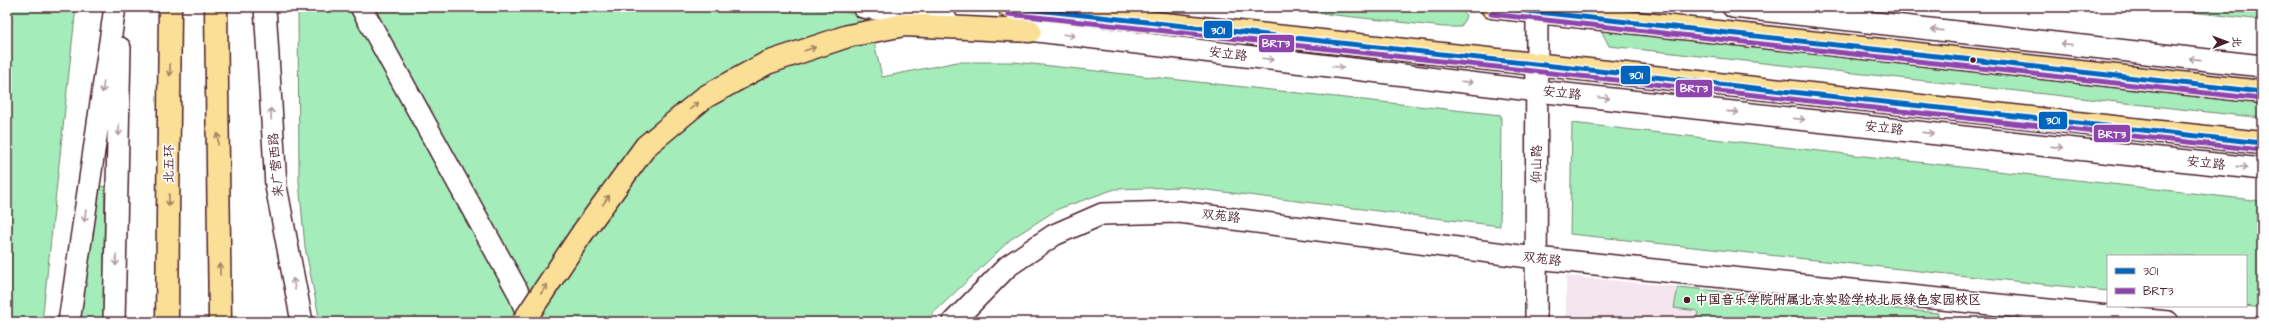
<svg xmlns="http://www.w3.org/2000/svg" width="2269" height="329" font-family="'Architects Daughter','LXGW WenKai TC',sans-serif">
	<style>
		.built { fill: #f5e5ee }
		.green { fill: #a4ecba; stroke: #778672 }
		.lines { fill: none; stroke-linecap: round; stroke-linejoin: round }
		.minor-casing { stroke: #4a1f2b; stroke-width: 24 }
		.major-casing { stroke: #4a1f2b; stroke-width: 25 }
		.highway-casing { stroke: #4a1f2b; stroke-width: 25 }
		.minor { stroke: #fff; stroke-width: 21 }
		.major { stroke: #fadf96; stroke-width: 22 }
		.highway { stroke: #fadf96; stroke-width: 22 }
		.highway-bridge-casing { stroke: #4a1f2b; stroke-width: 25; stroke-linecap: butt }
		.highway-bridge { stroke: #fadf96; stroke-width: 22 }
		.bus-1-casing { stroke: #fff; stroke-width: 8 }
		.bus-2-casing { stroke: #fff; stroke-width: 8 }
		.bus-1 { stroke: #0065bd; stroke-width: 5 }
		.bus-2 { stroke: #8e44ad; stroke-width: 5 }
		.oneway { stroke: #ae9aa0 }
		.oneway2 { stroke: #a27f60 }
		.bus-dot { fill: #4a1f2b; stroke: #fff; stroke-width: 1.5 }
		.labels { text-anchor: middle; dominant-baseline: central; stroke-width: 3.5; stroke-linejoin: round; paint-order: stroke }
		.street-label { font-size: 13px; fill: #4a1f2b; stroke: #fff }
		.poi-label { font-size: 13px; font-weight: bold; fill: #4a1f2b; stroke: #fff; text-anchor: start }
		.line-badge { stroke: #fff; stroke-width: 1.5 }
		.badge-label { font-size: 11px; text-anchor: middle; font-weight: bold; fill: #fff }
	</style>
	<rect width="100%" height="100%" fill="#fff"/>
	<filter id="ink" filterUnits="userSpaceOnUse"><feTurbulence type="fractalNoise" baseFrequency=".025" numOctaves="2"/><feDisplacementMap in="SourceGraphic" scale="8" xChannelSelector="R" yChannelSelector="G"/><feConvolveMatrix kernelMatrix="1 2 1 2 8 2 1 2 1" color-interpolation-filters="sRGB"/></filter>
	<g filter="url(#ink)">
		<path class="built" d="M1566,276L1678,287L1938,313L1937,322H1566Z"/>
		<path class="green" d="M7,7H76L42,322H7Z
			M298,7H804L868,15L882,77L957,62H1014L1501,115L1500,226L1183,187L1115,189L1058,209L1011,239L924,322H320L305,247L299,182Z
			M1263,7H1462L1466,16L1461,27H1444Z
			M2147,7H2262V20Z
			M1600,28L2262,89V118L1609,46Z
			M1572,123L2262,201V308L2244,306H2246V256H2108V291L1570,234Z
			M105,186L103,322H80L94,187Z
			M1678,287L1938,313L1937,322H1696L1698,311L1674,308Z"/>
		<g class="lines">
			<defs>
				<path id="minor" d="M265,7L276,186L302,322
					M361,7L517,290L531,322
					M863,7L946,19
					M1733,7L2262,66
					M1012,28L1537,91L2262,169
					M69,322L115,7
					M114,322L120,48
					M953,322L1008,266L1054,235L1102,214L1179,212L1536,258L2168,322
					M1536,322L1537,7"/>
				<path id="major" d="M1009,7L2262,143
					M1492,7L2262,92"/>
				<path id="highway" d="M216,7L220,322
					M583,232L646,146L705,97L767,63L848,36L904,25L1030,31
					M167,322L170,7"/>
			</defs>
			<use href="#minor" class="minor-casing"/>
			<use href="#major" class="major-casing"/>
			<use href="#highway" class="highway-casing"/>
			<use href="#minor" class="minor"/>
			<use href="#major" class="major"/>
			<use href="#highway" class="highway"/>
			<defs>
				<path id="highway-bridge" d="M523,322L583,232"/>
			</defs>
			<use href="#highway-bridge" class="highway-bridge-casing"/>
			<use href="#highway-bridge" class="highway-bridge"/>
			<defs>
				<path id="bus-1" d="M1009,7L2262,143
					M1492,7L2262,92"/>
				<path id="bus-2" d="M1008,14L2261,150
					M1491,14L2261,99"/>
			</defs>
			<use href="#bus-1" class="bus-1-casing"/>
			<use href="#bus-2" class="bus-2-casing"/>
			<use href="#bus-1" class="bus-1"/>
			<use href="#bus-2" class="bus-2"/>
		</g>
		<defs><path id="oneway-shaft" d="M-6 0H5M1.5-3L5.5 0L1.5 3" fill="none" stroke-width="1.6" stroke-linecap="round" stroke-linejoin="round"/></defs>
		<g class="oneway">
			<use href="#oneway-shaft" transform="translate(1937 30) rotate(-174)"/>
			<use href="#oneway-shaft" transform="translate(1069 35) rotate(7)"/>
			<use href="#oneway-shaft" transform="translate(2066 44) rotate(-174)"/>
			<use href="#oneway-shaft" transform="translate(1268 59) rotate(7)"/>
			<use href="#oneway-shaft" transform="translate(2195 59) rotate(-174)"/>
			<use href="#oneway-shaft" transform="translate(1338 67) rotate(7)"/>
			<use href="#oneway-shaft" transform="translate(1467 82) rotate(7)"/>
			<use href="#oneway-shaft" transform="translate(103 87) rotate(98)"/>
			<use href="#oneway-shaft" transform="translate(1604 98) rotate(6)"/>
			<use href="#oneway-shaft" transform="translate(1733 112) rotate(6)"/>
			<use href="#oneway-shaft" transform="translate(271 114) rotate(-93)"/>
			<use href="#oneway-shaft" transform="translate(1799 119) rotate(6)"/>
			<use href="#oneway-shaft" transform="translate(119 130) rotate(91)"/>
			<use href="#oneway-shaft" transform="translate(1928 133) rotate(6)"/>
			<use href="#oneway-shaft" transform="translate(2057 147) rotate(6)"/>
			<use href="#oneway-shaft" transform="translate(2242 167) rotate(6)"/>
			<use href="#oneway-shaft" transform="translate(85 216) rotate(98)"/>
			<use href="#oneway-shaft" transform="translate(116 260) rotate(91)"/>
			<use href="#oneway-shaft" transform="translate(294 284) rotate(-101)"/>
		</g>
		<g class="oneway2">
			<use href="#oneway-shaft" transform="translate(810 49) rotate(-18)"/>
			<use href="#oneway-shaft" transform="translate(170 70) rotate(91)"/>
			<use href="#oneway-shaft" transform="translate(694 106) rotate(-40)"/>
			<use href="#oneway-shaft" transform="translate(218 139) rotate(-91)"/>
			<use href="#oneway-shaft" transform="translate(169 200) rotate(91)"/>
			<use href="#oneway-shaft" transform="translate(606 200) rotate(-54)"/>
			<use href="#oneway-shaft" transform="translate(220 269) rotate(-91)"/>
			<use href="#oneway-shaft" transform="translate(544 289) rotate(-56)"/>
		</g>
	</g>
	<g class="bus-dot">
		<circle cx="1973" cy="60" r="3.5"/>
		<circle cx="1687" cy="300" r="4"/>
	</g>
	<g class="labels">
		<g class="street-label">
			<text transform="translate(1228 54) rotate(7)">安立路</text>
			<text transform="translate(1562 93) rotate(6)">安立路</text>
			<text transform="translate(1884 128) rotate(6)">安立路</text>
			<text transform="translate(2206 163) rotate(6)">安立路</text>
			<text transform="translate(169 164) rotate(-89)">北五环</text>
			<text transform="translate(1537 164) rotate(-90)">仰山路</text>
			<text transform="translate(276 165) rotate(-95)">来广营西路</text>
			<text transform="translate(1221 216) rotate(6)">双苑路</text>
			<text transform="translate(1542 259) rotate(7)">双苑路</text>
		</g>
		<g class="poi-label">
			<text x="1695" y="300">中国音乐学院附属北京实验学校北辰绿色家园校区</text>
		</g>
	</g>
	<g class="line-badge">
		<rect x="1203" y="20" width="30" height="19" rx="4" fill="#0065bd"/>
		<rect x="1258" y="34" width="37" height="19" rx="4" fill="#8e44ad"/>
		<rect x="1620" y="65" width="31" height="20" rx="4" fill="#0065bd"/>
		<rect x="1675" y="79" width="38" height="19" rx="4" fill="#8e44ad"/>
		<rect x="2038" y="111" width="30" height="19" rx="4" fill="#0065bd"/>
		<rect x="2093" y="124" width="38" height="19" rx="4" fill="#8e44ad"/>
	</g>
	<g class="badge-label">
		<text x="1218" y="34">301</text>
		<text x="1276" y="47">BRT3</text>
		<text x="1636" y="79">301</text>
		<text x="1694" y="92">BRT3</text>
		<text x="2053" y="124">301</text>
		<text x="2112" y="138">BRT3</text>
	</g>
	<rect width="2269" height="329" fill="none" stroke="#fff" stroke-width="24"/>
	<rect x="12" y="12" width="2245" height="305" fill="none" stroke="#4a1f2b" stroke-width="1.5" filter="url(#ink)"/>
	<rect x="2107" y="255" width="140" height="52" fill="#ffffff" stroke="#b7a5aa"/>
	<rect x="2115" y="268" width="20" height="6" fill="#0065bd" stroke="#b7a5aa"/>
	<text x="2143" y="275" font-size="12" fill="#4a1f2b">301</text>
	<rect x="2115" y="288" width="20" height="6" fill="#8e44ad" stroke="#b7a5aa"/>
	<text x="2143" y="295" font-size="12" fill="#4a1f2b">BRT3</text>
	<g transform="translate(2227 42) rotate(89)" stroke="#ffffff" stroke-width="3" paint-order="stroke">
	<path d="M0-3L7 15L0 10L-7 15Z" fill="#4a1f2b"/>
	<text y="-6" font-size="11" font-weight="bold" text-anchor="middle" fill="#4a1f2b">北</text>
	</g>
</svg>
